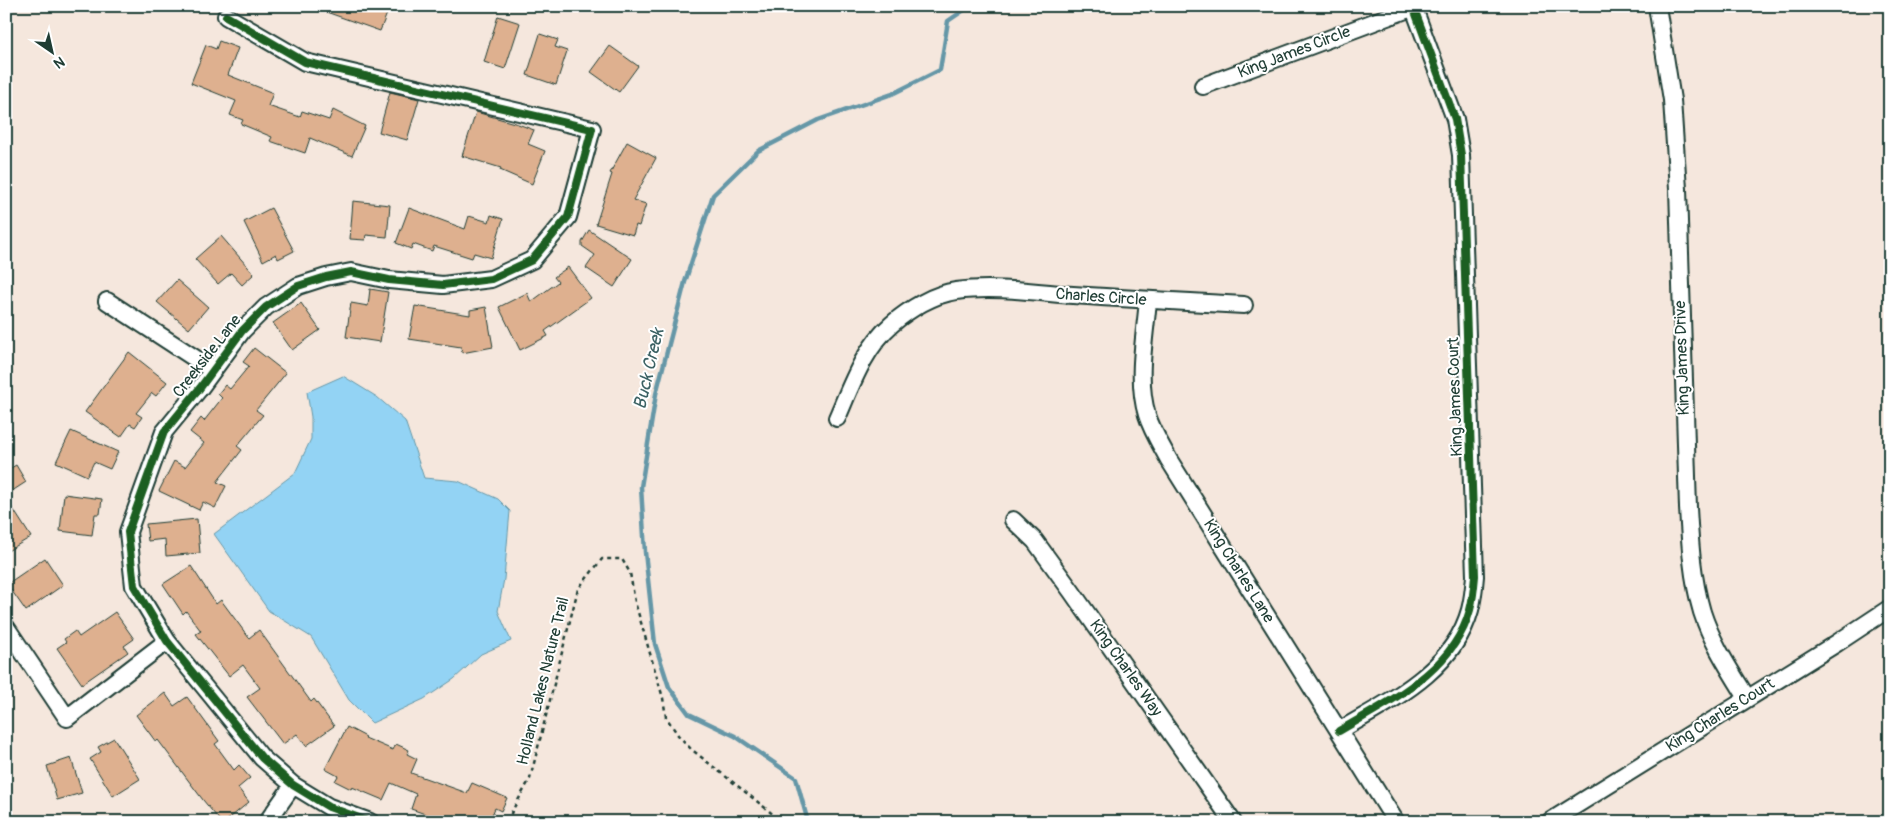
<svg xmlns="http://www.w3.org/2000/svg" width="1896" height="828" font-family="Pangolin,sans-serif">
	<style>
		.water { fill: #93d3f4; stroke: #6597a7 }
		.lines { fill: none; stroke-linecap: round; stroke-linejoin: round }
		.stream { stroke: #6597a7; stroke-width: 4.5 }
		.building { fill: #deb08f; stroke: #1f3d34 }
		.minor-casing { stroke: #1f3d34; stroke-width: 20 }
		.path { stroke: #1f3d34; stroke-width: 2.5; stroke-dasharray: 4 4; stroke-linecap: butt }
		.minor { stroke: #fff; stroke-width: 16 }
		.cycleway-casing { stroke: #fff; stroke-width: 11 }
		.cycleway { stroke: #1b5e20; stroke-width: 8 }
		.labels { text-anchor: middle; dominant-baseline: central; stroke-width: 4; stroke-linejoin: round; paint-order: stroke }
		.street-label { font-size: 16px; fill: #1f3d34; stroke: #fff }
		.water-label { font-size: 18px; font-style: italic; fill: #3c6264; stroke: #fff }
	</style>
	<rect width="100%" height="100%" fill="#f5e7dd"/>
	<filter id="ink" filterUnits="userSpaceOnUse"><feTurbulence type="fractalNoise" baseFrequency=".02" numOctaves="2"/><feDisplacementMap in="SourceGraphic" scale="10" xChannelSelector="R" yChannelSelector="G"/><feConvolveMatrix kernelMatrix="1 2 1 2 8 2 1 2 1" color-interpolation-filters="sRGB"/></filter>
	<g filter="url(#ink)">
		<path class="water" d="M343,376L377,397L405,421L424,478L458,481L498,499L510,511L504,579L498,611L511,641L481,654L454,679L424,699L372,723L349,700L311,637L269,611L214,534L295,473L311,439V417L307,392Z"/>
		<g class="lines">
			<path class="stream" d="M808,822L796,778L735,736L689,714L669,687L655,644L645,552L641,487L656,394L685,282L713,195L758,151L818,120L892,94L940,70L948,21L970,6"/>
		</g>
		<path class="building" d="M316,6H390L380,31L315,8Z
			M498,16L520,23L505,69L484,62Z
			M540,34L558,40L555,47L567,51L556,85L527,75Z
			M219,41L238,48L228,75L273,93L268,106L300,117L302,111L329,120L333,110L365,126L352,156L310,138L305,153L270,141L272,137L241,124L243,120L230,115L236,101L191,83L206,45L216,49Z
			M610,46L638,66L619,92L591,72Z
			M390,92L419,99L407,140L379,132Z
			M476,112L518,124L534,130L528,144L545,151L532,184L500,170L501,168L462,156Z
			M627,142L656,158L633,200L646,204L639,226L636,225L633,235L596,224L612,174L610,173Z
			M353,201L390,205L387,237L366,235L365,240L350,239Z
			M271,208L294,251L278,259L276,254L263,261L244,222Z
			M409,208L465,229L469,216L489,222L491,215L503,219L491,258L474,253L472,258L434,246L432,251L413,244L411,249L396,243Z
			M589,230L632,259L614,287L586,268L595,255L582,246V242Z
			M221,236L254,274L242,285L231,273L218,284L195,259Z
			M568,267L591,298L545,331L548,336L520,350L499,307L527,293L531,302L558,282L554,277Z
			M177,280L208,307L189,329L157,302Z
			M370,289L388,292L380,342L346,337L351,303L368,306Z
			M301,303L320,330L292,350L273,323Z
			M415,306L470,315V310L486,307L493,347L462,353L461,347L409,339Z
			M254,348L286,373L256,410L263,415L237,446L242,450L217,482L226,486L215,508L203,502L199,510L159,491L174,461L185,467L204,443L190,432L201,418L204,421L222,398L218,394L225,385L230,389L249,366L243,362Z
			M129,352L167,382L156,396L152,393L136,413L142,417L135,427L130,424L121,437L85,412Z
			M71,431L118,452L110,469L94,462L87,476L56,462Z
			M16,465L26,482L6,495V471Z
			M64,494L102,499L100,514H95L92,535L60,531Z
			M6,498L31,537L6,552Z
			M197,519L200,553L166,556L165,539L148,541L146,524Z
			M45,558L63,585L26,611L7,584Z
			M191,566L216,604L221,600L249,638L259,630L311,702L314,699L334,726L306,746L297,734L283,744L247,697L260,688L243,665L229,676L196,634L201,631L186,611L183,614L163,584Z
			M115,612L134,639L124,646L128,652L82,684L57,648L66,642L64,639L75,631L79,637Z
			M165,693L174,706L187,697L219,741L215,744L234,770L239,765L250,778L238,788L249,802L225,822H221L203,800L158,740L156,742L136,715Z
			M347,727L366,737L365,738L393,750L396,744L409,750L407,754L417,759L411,773L467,793L472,783L507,798L501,811L495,808L489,822H448L411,809L416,794L391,783L383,800L352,787L351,789L335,781L338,776L325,769Z
			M114,738L140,779L113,796L90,759L101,752L98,747Z
			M71,758L82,793L57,800L47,766Z"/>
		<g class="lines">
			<defs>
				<path id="minor" d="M1657,6L1672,100L1678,189L1688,508C1690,543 1692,578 1702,612C1712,643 1730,670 1747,698
					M226,16L305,62L592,129L568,217L532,260L491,279L443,285L389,280L351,272L326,277L298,286L266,307L242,331L200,388L164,432L128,532L134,586L167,641L262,758L293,785L329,807L370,822
					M1203,86L1414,7
					M1148,300C1145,337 1136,379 1147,415C1152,431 1161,445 1169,460L1396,822
					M107,301L213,370
					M837,418C851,386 864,348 892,324C909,309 934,294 956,291C994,286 1035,292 1073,295C1130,299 1187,302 1244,305
					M1013,520L1035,541L1072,592L1233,822
					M6,627L67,718L167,641
					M1339,731C1389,701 1453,672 1470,610C1473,599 1474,588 1475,576L1461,155L1455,119L1413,6
					M267,822L293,785
					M1549,822L1837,643L1890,608"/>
			</defs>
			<use href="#minor" class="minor-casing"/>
			<path class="path" d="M508,822L512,811L530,779L578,589L602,559H622L630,573L635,602L663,698L666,717L678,735L691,749L768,810L781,822"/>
			<use href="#minor" class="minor"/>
			<defs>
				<path id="cycleway" d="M226,16L305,62L592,129L568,217L532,260L491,279L443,285L389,280L351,272L326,277L298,286L266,307L242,331L200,388L164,432L128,532L134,586L167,641L262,758L293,785L329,807L370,822
					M1339,731C1389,701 1453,672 1470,610C1473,599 1474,588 1475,576L1461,155L1455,119L1413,6"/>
			</defs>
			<use href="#cycleway" class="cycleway-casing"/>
			<use href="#cycleway" class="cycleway"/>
		</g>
	</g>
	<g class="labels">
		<g class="street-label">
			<text transform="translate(1294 52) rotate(-21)">King James Circle</text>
			<text transform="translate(1101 297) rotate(4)">Charles Circle</text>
			<text transform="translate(207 356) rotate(-52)">Creekside Lane</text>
			<text transform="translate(1682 358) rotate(-92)">King James Drive</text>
			<text transform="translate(1455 397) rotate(-92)">King James Court</text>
			<text transform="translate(1239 571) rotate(58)">King Charles Lane</text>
			<text transform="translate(1126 668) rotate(55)">King Charles Way</text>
			<text transform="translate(543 681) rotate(-76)">Holland Lakes Nature Trail</text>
			<text transform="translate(1720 715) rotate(-32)">King Charles Court</text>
		</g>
		<g class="water-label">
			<text transform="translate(649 369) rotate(-77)">Buck Creek</text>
		</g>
	</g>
	<rect width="1896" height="828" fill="none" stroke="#fff" stroke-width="25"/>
	<rect x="12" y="12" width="1871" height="803" fill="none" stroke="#1f3d34" stroke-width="2" filter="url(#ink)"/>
	<g transform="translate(52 52) rotate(146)" stroke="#ffffff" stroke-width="4" paint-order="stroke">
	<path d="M0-4L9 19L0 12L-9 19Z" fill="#1f3d34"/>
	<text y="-8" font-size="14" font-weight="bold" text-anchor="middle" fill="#1f3d34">N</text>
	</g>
</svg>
